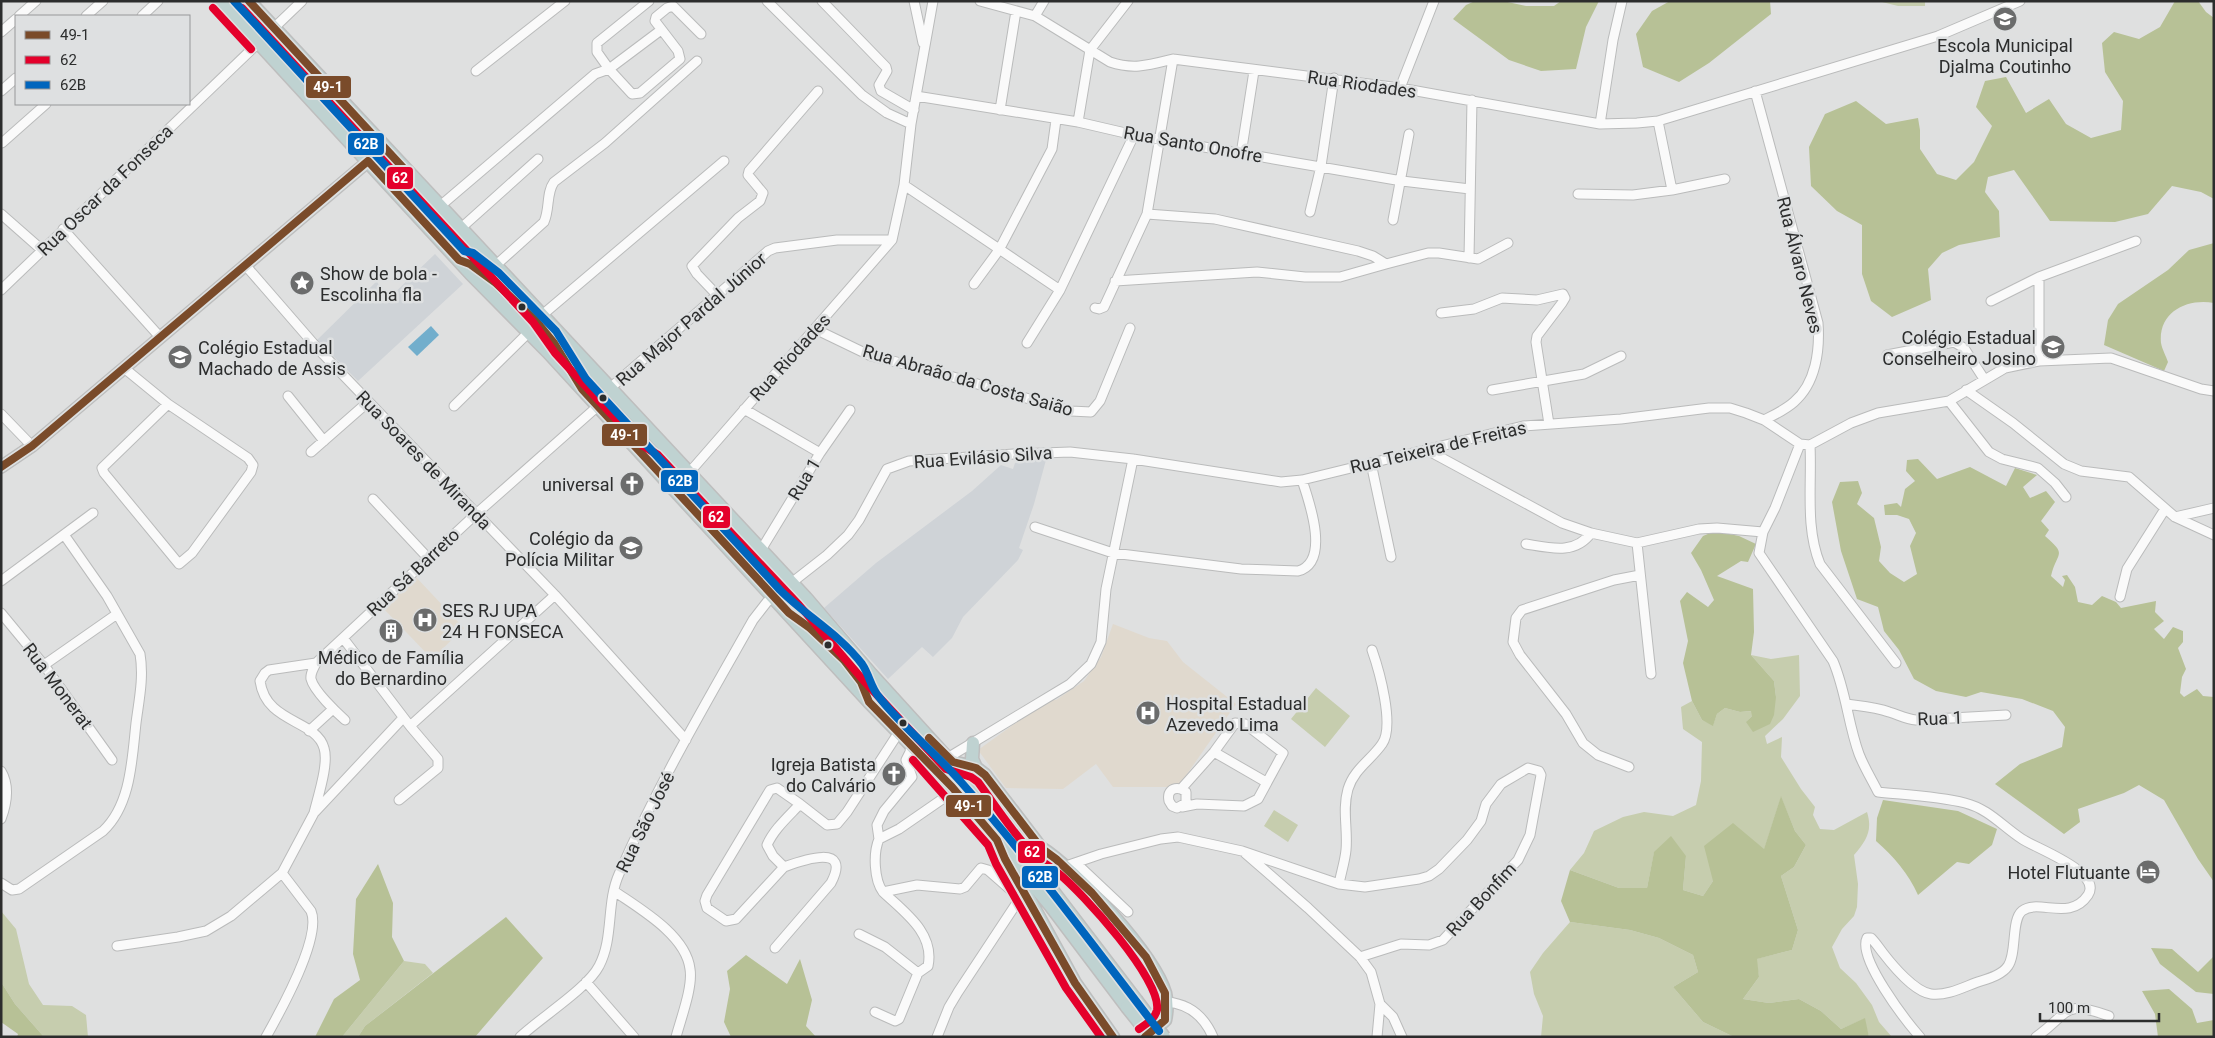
<svg xmlns="http://www.w3.org/2000/svg" width="2215" height="1038" font-family="Roboto,sans-serif">
	<style>
		.built { fill: #cfd3d7 }
		.medical { fill: #e0d9ce }
		.green { fill: #c6cdae }
		.forest { fill: #b7c196 }
		.water { fill: #72aecc }
		.lines { fill: none; stroke-linecap: round; stroke-linejoin: round }
		.stream { stroke: #72aecc; stroke-width: 2.5 }
		.minor-casing { stroke: #babbbb; stroke-width: 11 }
		.major-casing { stroke: #bebebe; stroke-width: 14 }
		.highway-casing { stroke: #bebebe; stroke-width: 15 }
		.minor { stroke: #fafafa; stroke-width: 9 }
		.major { stroke: #d6e3e2; stroke-width: 11 }
		.highway { stroke: #bfd2d1; stroke-width: 12 }
		.highway-bridge-casing { stroke: #bebebe; stroke-width: 15; stroke-linecap: butt }
		.highway-bridge { stroke: #bfd2d1; stroke-width: 12 }
		.bus-1-casing { stroke: #dee0e1; stroke-width: 11 }
		.bus-2-casing { stroke: #dee0e1; stroke-width: 11 }
		.bus-3-casing { stroke: #dee0e1; stroke-width: 11 }
		.bus-1 { stroke: #7a4b2a; stroke-width: 8 }
		.bus-2 { stroke: #e4002b; stroke-width: 8 }
		.bus-3 { stroke: #0065bd; stroke-width: 8 }
		.bus-dot { fill: #2c2d2d; stroke: #dee0e1; stroke-width: 2 }
		.labels { text-anchor: middle; dominant-baseline: central; stroke-width: 5; stroke-linejoin: round; paint-order: stroke }
		.poi-label { font-size: 18px; fill: #2c2d2d; stroke: #dee0e1; text-anchor: end }
		.street-label { font-size: 18px; fill: #2c2d2d; stroke: #dee0e1 }
		.line-badge { stroke: #dee0e1; stroke-width: 2 }
		.badge-label { font-size: 14px; text-anchor: middle; font-weight: bold; fill: #fff }
	</style>
	<rect width="100%" height="100%" fill="#dfe0e0"/>
	<path class="built" d="M435,254L463,284L358,381L317,340L377,281L386,301Z
		M1023,460H1046L1034,504L1019,548L1023,550L1018,560L963,617L952,638L933,657L922,647L888,679L824,608L876,563L972,491L1001,465L1013,469L1015,463Z"/>
	<path class="medical" d="M414,575L464,628L432,659L382,607Z
		M1113,624L1149,638L1167,641L1183,662L1236,704L1178,787H1113L1096,764L1063,789L1006,788L978,750L1049,699L1056,700L1084,681L1101,657Z"/>
	<path class="green" d="M1878,1H1925V6H1898Z
		M1751,655L1771,659L1799,655L1800,696L1783,719L1765,736L1767,744L1782,737L1781,757L1801,789L1815,807L1813,815L1820,829L1834,830L1867,812C1873,831 1866,841 1854,855L1858,884L1857,907L1854,916L1842,929L1832,947L1840,968L1856,983L1872,1005L1879,1022L1892,1037H1869L1864,1019L1841,1029L1821,1011L1799,999L1769,1003L1743,999L1759,977L1756,959L1792,950L1798,930L1781,876L1794,867L1806,845L1795,831L1781,797L1764,850L1713,881L1703,896L1683,890L1686,856L1654,853L1647,888H1619L1570,870L1584,853L1594,831L1623,817L1644,812L1673,816L1696,805L1701,781L1702,742L1683,729L1681,707L1692,701L1702,720L1713,725L1717,714L1725,708L1740,712L1752,711V716L1746,722L1776,697L1774,681Z
		M1316,688L1350,716L1325,747L1291,719Z
		M1274,810L1298,825L1288,842L1264,826Z
		M1,911L16,929L29,984L43,1005L72,1006L86,1015L88,1037H44L15,1004L1,982Z
		M1570,922L1630,930L1659,938L1693,955L1698,972L1673,987L1703,1022L1734,1037H1541L1543,1016L1534,994L1530,972L1543,953Z
		M404,961L425,964L433,973L365,1026L358,1037H342Z"/>
	<path class="forest" d="M1475,1H1503L1526,6H1554L1561,1H1599L1586,27L1576,69L1541,71L1509,60L1453,19L1466,5Z
		M1670,1H1770L1771,14L1709,63L1679,82L1643,67L1636,34L1652,11Z
		M2175,1H2198L2206,12L2214,18V199L2201,192L2172,186L2148,214L2115,222L2050,221L2014,170L1988,177L1985,192L1999,211L2000,237L1959,245L1942,253L1928,269L1931,300L1892,317L1871,301L1862,274V225L1837,211L1811,186L1809,147L1825,114L1856,101L1886,124L1918,118L1920,130V149L1937,174L1956,180L1974,162L1992,126L1976,107L1985,81L2006,77L2026,113L2049,99L2066,124L2091,138L2121,130L2123,101L2105,72L2102,43L2114,32L2139,39L2160,27Z
		M2214,243V303C2187,298 2158,312 2161,343C2162,349 2166,356 2168,362L2164,371L2104,345L2108,320L2118,304L2168,270L2189,250Z
		M1918,459L1937,479L1970,467L2006,486L2015,468L2037,475L2023,487L2030,498L2046,491L2055,502L2041,521L2049,530L2045,536C2068,556 2057,551 2051,576L2063,587L2065,580L2062,576L2067,575L2075,587L2078,602L2092,605L2102,596L2116,602L2121,608L2156,601L2155,612L2164,621L2154,629L2164,639L2173,627L2183,631V642L2178,648L2186,669L2182,677L2180,693L2184,697L2197,689L2203,696L2214,697V882L2198,859L2164,800L2139,785L2124,793L2078,809L2080,822L2064,834L1995,784L2020,764L2062,747L2065,727L2053,711L2022,699L1981,692L1966,697L1936,691L1914,679L1899,650L1884,631L1878,607L1857,599L1841,551L1832,502L1840,482L1858,481L1862,493L1857,504L1874,518L1881,547L1879,561L1890,573L1904,582L1917,574L1910,546L1916,533L1909,519L1897,515H1885L1884,505L1897,503L1901,507L1905,489L1915,481L1906,471L1907,460Z
		M1715,531L1739,536L1756,544L1748,562L1741,561L1717,576L1753,589L1754,632L1751,655L1774,681L1776,697L1774,715L1770,724L1753,732L1746,722L1752,716L1751,711L1740,712L1725,708L1717,714L1713,726L1702,720L1692,701L1683,663L1688,641L1680,601L1687,592L1708,607L1714,600L1701,570L1691,553L1703,536Z
		M1781,796L1795,831L1806,845L1794,867L1781,876L1798,930L1792,950L1757,959L1759,977L1743,999L1769,1003L1799,999L1821,1011L1841,1029L1865,1018L1869,1037H1734L1703,1022L1673,987L1698,972L1693,955L1659,938L1630,930L1570,922L1561,901L1570,870L1619,888H1647L1654,852L1671,836L1686,856L1683,890L1703,896L1713,881L1704,846L1733,823L1764,849Z
		M1883,800L1958,811L1997,829L1992,845L1969,864L1957,862L1918,895C1908,873 1894,857 1876,841L1877,818Z
		M378,864L393,903L392,937L404,961L342,1037H315L334,999L360,980L353,954L356,899Z
		M506,917L543,958L475,1037H358L365,1026Z
		M2151,948L2172,949L2198,972L2214,956V994L2196,992L2160,964Z
		M746,955L787,984L800,959L812,1000L806,1026L816,1037H731L724,1022L730,989L727,971Z
		M1,982L15,1004L44,1037H17L18,1034L1,1022Z
		M2169,989L2192,1009L2197,1023L2214,1020V1037H2158L2155,1014L2142,991Z"/>
	<path class="water" d="M431,326L439,335L417,356L408,347Z"/>
	<g class="lines">
		<path class="stream" d="M235,1L259,28
			M284,53L370,148
			M656,456L671,472
			M685,487L764,572
			M773,583L777,586
			M787,598L805,616"/>
		<defs>
			<path id="minor" d="M767,1L862,95L887,113L911,124
				M822,1L886,67L887,71L879,85L881,91L914,110
				M914,1L923,43
				M980,1L1035,16L1110,62C1134,70 1149,65 1173,59L1400,88L1600,124L1637,123L1658,121L1938,36L2020,1
				M19,16L36,1
				M86,16L103,1
				M142,16L158,1
				M1035,16L1044,1
				M661,30L609,69L632,94L640,93L680,59L678,51L655,21L656,17L667,8L673,6L701,34
				M1,32L16,19
				M476,71L565,1
				M1400,88L1434,1
				M1,91L16,78
				M1755,91L1818,323C1820,350 1816,383 1794,402C1785,410 1774,415 1764,420
				M916,96L1078,122L1134,135L1402,181L1470,189
				M1000,110L1016,11
				M1658,121L1672,190
				M1078,122L1090,50L1128,1
				M1600,124L1613,40L1622,1
				M2,143L46,104
				M1241,154L1254,71
				M904,185L1060,290
				M1578,194L1633,195L1672,190L1725,179
				M439,207L595,74L609,69L597,52V43L649,1
				M1310,212L1321,166L1334,78
				M1,214L42,250
				M1147,214L1215,219L1358,251L1373,256L1386,264L1428,253H1439L1478,259L1508,243
				M1393,220L1409,134
				M63,229L160,337
				M460,229L538,159
				M1469,258L1472,100
				M246,266L319,350L555,595L686,740
				M495,266L544,222C550,209 546,193 554,182L605,143L697,61
				M2039,277V361
				M1115,281L1257,272L1305,277H1340L1386,264
				M974,284L999,250L1052,149L1056,120
				M1,290L302,1
				M717,295L697,274L692,266L738,218L760,201L763,193L748,175L749,171L818,91
				M1991,301L2039,277L2136,241
				M1095,308L1099,309L1104,307L1147,214L1173,59
				M1441,313L1474,309L1502,298L1537,300L1563,294L1565,298L1562,303L1537,336L1536,342L1549,424
				M541,316L724,161
				M815,329L871,356L922,368L1071,411L1091,412L1100,401L1130,328
				M1027,343L1060,290L1134,135
				M1887,355L1954,342L1964,348L1984,379
				M124,368L168,404L248,458L253,465L251,472L192,553L179,564L104,473L102,468L168,404
				M609,389L768,251L775,248L837,240H892
				M1492,390L1584,374L1621,356
				M1966,390L2013,423L2064,464L2081,471L2129,477L2175,517L2214,535
				M288,396L324,441
				M1949,401L1989,452L2002,459L2038,468L2055,483L2066,497
				M454,406L529,332
				M744,409L820,453
				M1,414L32,446
				M1800,444L1775,508L1763,532L1759,553L1833,661C1846,691 1848,724 1859,754C1864,767 1872,780 1878,792C1907,795 1937,796 1965,803C1989,809 2002,826 2022,839C2035,848 2103,872 2088,895C2070,922 2038,898 2022,911C2011,920 2017,953 2008,966C2001,976 1986,979 1975,983C1962,988 1946,996 1931,994C1915,992 1893,966 1883,953C1879,948 1876,943 1871,938H1867C1857,958 1906,1021 1920,1037
				M1810,445C1812,485 1805,527 1820,564L1896,663
				M1427,450L1562,523L1591,533L1637,543L1699,529L1717,528L1763,532
				M311,452L368,402
				M1371,463L1391,557
				M688,474L892,240L904,185L911,124L933,1
				M373,499L428,558
				M2175,517L2214,508
				M1035,527L1113,553L1241,569L1298,571C1331,562 1309,501 1302,480
				M1637,543L1651,674
				M1526,544C1550,548 1575,555 1591,533
				M761,550L820,453L850,410
				M1,581L93,513
				M2120,597L2127,569L2165,509
				M1,613L44,665L112,760
				M343,638L410,726L555,595
				M44,665L117,614
				M1846,704C1860,706 1876,707 1889,712C1899,715 1906,719 1916,720L2006,715
				M345,720C336,712 314,691 311,679C310,673 314,668 316,663L476,514L598,406
				M309,731L333,709
				M1214,752L1266,782
				M949,757L1070,684L1091,664L1101,642L1106,589L1133,459
				M1629,767L1598,755L1583,743L1566,714L1520,655L1513,642L1516,618L1522,610L1614,580L1640,575
				M1,771C10,786 7,803 1,819
				M1181,789L1186,792V803L1177,808L1172,806L1169,801C1167,792 1172,787 1181,789L1214,752L1235,723L1245,724L1283,753L1258,799L1244,806L1197,804L1182,807
				M399,800L438,768V759L410,726
				M314,813C318,796 329,764 324,748C316,719 266,724 260,681L265,673L269,670L316,663
				M879,839L877,825L884,811L912,777L906,760L910,752L911,744
				M1245,853L1308,908L1360,957L1371,972L1380,1004L1377,1037
				M1076,863L1128,912
				M1066,866L1101,854L1161,839L1178,837L1242,851L1339,884L1365,887L1419,879L1429,876L1439,869L1467,840L1481,821L1486,804L1501,784L1528,768L1539,771L1541,775L1530,835L1518,860L1443,940L1429,945L1401,944L1360,957
				M784,867L736,919L726,921L707,908L705,901L707,895L770,790L777,788L800,804
				M1,883L12,890L19,889L103,831C131,805 132,759 136,723C139,700 144,677 140,654L107,596L65,536
				M1339,884C1341,873 1345,861 1346,850C1348,829 1342,810 1348,789C1354,769 1371,760 1382,744C1395,726 1379,670 1372,650
				M614,891C640,909 686,935 690,969C693,987 681,1018 676,1037
				M883,892C874,880 873,853 879,839L899,829L941,800
				M859,934L885,947L918,973L928,966C935,933 904,912 883,892L917,885L960,889L965,887L981,868L988,870L1020,898
				M117,946L178,937L206,931L231,916L282,873L314,813L403,718
				M775,948L831,883C852,843 803,860 784,867L773,856L767,845C774,829 788,817 800,804L827,825L837,824L847,812L899,732
				M586,982L634,1037
				M1167,1002C1189,1004 1204,1016 1213,1037
				M1380,1004L1393,1017L1402,1037
				M875,1012L895,1021L899,1019L918,973
				M266,1037C280,1012 322,937 311,911L282,873
				M520,1037C540,1018 588,988 599,966C614,938 606,903 619,874C657,786 706,703 753,620L767,602L827,555L848,535L859,520L887,469L909,461L1014,454L1070,452L1133,459L1281,482L1302,480L1523,426L1621,419L1709,408H1730L1746,413L1764,420L1800,444L1810,445L1851,423L1878,413L1949,401L2005,368L2039,361L2111,358L2201,389L2214,391
				M937,1037L949,1007L958,992L1020,898L1024,899
				M2036,1037C2070,1013 2062,999 2109,1016"/>
			<path id="major" d="M1,467L32,446L385,147"/>
			<path id="highway" d="M220,1L470,273L548,352L869,702L952,787L1050,905L1127,1007
				M249,1L806,598L871,674L971,784L1136,1000
				M973,743L972,759L976,768
				M953,762L976,768L985,775L1041,848C1075,869 1154,955 1165,993C1167,1002 1167,1011 1165,1020L1148,1035
				M1041,848L1048,885
				M1006,861L1029,899L1075,983L1113,1037"/>
		</defs>
		<use href="#minor" class="minor-casing"/>
		<use href="#major" class="major-casing"/>
		<use href="#highway" class="highway-casing"/>
		<use href="#minor" class="minor"/>
		<use href="#major" class="major"/>
		<use href="#highway" class="highway"/>
		<defs>
			<path id="highway-bridge" d="M1136,1000L1164,1037
				M1127,1007L1151,1037"/>
		</defs>
		<use href="#highway-bridge" class="highway-bridge-casing"/>
		<use href="#highway-bridge" class="highway-bridge"/>
		<defs>
			<path id="bus-1" d="M249,1L408,173
				M1,467L32,446L368,161L459,260L470,264L496,283L536,321L554,343L582,389L789,613L810,628L844,660L861,682L869,702L952,787L997,840L1005,859L1075,983L1113,1037
				M929,738L953,762L976,768L985,775L1041,848L1056,859L1092,893L1146,957L1165,993V1020L1145,1037"/>
			<path id="bus-2" d="M213,8L251,49
				M242,8L533,322L555,353L637,442L658,455L799,605L864,681L946,769L971,777L978,782C995,805 1014,835 1034,855C1041,862 1051,866 1058,873C1082,892 1162,980 1157,1010C1155,1019 1146,1024 1139,1029
				M913,760L988,845L996,864L1066,988L1101,1037"/>
			<path id="bus-3" d="M234,1L464,251L473,253L499,273L556,331L586,379L780,590C806,616 839,634 862,664C869,674 871,688 879,697C903,728 935,752 961,782C1031,861 1094,947 1159,1031"/>
		</defs>
		<use href="#bus-1" class="bus-1-casing"/>
		<use href="#bus-2" class="bus-2-casing"/>
		<use href="#bus-3" class="bus-3-casing"/>
		<use href="#bus-1" class="bus-1"/>
		<use href="#bus-2" class="bus-2"/>
		<use href="#bus-3" class="bus-3"/>
	</g>
	<defs>
		<symbol id="school-disc" viewBox="-11 -11 22 22"><circle r="9.5" fill="#6b6c6c" stroke="#dee0e1"/><path d="M0-5L7-2L0 1L-7-2ZM-4 1L0 2.5L4 1V4Q0 6-4 4Z" fill="#fff"/></symbol>
		<symbol id="sight-disc" viewBox="-11 -11 22 22"><circle r="9.5" fill="#6b6c6c" stroke="#dee0e1"/><path d="M0-6L1.8-2.2L6-1.7L2.9 1.2L3.7 5.4L0 3.3L-3.7 5.4L-2.9 1.2L-6-1.7L-1.8-2.2Z" fill="#fff"/></symbol>
		<symbol id="church-disc" viewBox="-11 -11 22 22"><circle r="9.5" fill="#6b6c6c" stroke="#dee0e1"/><path d="M-1.2-6h2.4v3.5h3.3v2.4h-3.3V6h-2.4V-.1h-3.3v-2.4h3.3Z" fill="#fff"/></symbol>
		<symbol id="hospital-disc" viewBox="-11 -11 22 22"><circle r="9.5" fill="#6b6c6c" stroke="#dee0e1"/><path d="M-5-5h3v3.5h4V-5h3V5h-3V1.5h-4V5h-3Z" fill="#fff"/></symbol>
		<symbol id="building-disc" viewBox="-11 -11 22 22"><circle r="9.5" fill="#6b6c6c" stroke="#dee0e1"/><path d="M-4-6H4V6H1V3H-1V6H-4ZM-2.5-4.3h1.7v1.8h-1.7ZM.8-4.3h1.7v1.8H.8ZM-2.5-1h1.7V.8h-1.7ZM.8-1h1.7V.8H.8Z" fill="#fff"/></symbol>
		<symbol id="hotel-disc" viewBox="-11 -11 22 22"><circle r="9.5" fill="#6b6c6c" stroke="#dee0e1"/><path d="M-6-4.5h1.5V1H6V5H4.5V3h-9V5H-6ZM-4 0a1.8 1.8 0 1 1 3.6 0ZM.5 0V-2.5h3Q6-2.5 6 0Z" fill="#fff"/></symbol>
	</defs>
	<g fill-rule="evenodd">
		<use href="#school-disc" x="1991" y="5" width="28" height="28"/>
		<use href="#sight-disc" x="288" y="269" width="28" height="28"/>
		<use href="#school-disc" x="2039" y="333" width="28" height="28"/>
		<use href="#school-disc" x="166" y="343" width="28" height="28"/>
		<use href="#church-disc" x="618" y="470" width="28" height="28"/>
		<use href="#school-disc" x="617" y="534" width="28" height="28"/>
		<use href="#hospital-disc" x="411" y="606" width="28" height="28"/>
		<use href="#building-disc" x="377" y="617" width="28" height="28"/>
		<use href="#hospital-disc" x="1134" y="699" width="28" height="28"/>
		<use href="#church-disc" x="880" y="760" width="28" height="28"/>
		<use href="#hotel-disc" x="2134" y="858" width="28" height="28"/>
	</g>
	<g class="bus-dot">
		<circle cx="522" cy="307" r="4.5"/>
		<circle cx="603" cy="398" r="4.5"/>
		<circle cx="828" cy="645" r="4.5"/>
		<circle cx="903" cy="723" r="4.5"/>
	</g>
	<g class="labels">
		<g class="poi-label">
			<text x="2005" y="45" text-anchor="middle">Escola Municipal<tspan x="2005" dy="21">Djalma Coutinho</tspan></text>
			<text x="320" y="273" text-anchor="start">Show de bola -<tspan x="320" dy="21">Escolinha fla</tspan></text>
			<text x="2036" y="337">Colégio Estadual<tspan x="2036" dy="21">Conselheiro Josino</tspan></text>
			<text x="198" y="347" text-anchor="start">Colégio Estadual<tspan x="198" dy="21">Machado de Assis</tspan></text>
			<text x="614" y="484">universal</text>
			<text x="614" y="538">Colégio da<tspan x="614" dy="21">Polícia Militar</tspan></text>
			<text x="442" y="610" text-anchor="start">SES RJ UPA<tspan x="442" dy="21">24 H FONSECA</tspan></text>
			<text x="391" y="657" text-anchor="middle">Médico de Família<tspan x="391" dy="21">do Bernardino</tspan></text>
			<text x="1166" y="703" text-anchor="start">Hospital Estadual<tspan x="1166" dy="21">Azevedo Lima</tspan></text>
			<text x="876" y="764">Igreja Batista<tspan x="876" dy="21">do Calvário</tspan></text>
			<text x="2130" y="872">Hotel Flutuante</text>
		</g>
		<g class="street-label">
			<text transform="translate(1362 84) rotate(8)">Rua Riodades</text>
			<text transform="translate(1193 144) rotate(10)">Rua Santo Onofre</text>
			<text transform="translate(105 190) rotate(-44)">Rua Oscar da Fonseca</text>
			<text transform="translate(1800 265) rotate(76)">Rua Álvaro Neves</text>
			<text transform="translate(691 319) rotate(-41)">Rua Major Pardal Júnior</text>
			<text transform="translate(790 357) rotate(-48)">Rua Riodades</text>
			<text transform="translate(968 380) rotate(16)">Rua Abraão da Costa Saião</text>
			<text transform="translate(1438 447) rotate(-13)">Rua Teixeira de Freitas</text>
			<text transform="translate(983 457) rotate(-4)">Rua Evilásio Silva</text>
			<text transform="translate(424 460) rotate(46)">Rua Soares de Miranda</text>
			<text transform="translate(804 479) rotate(-59)">Rua 1</text>
			<text transform="translate(413 572) rotate(-43)">Rua Sá Barreto</text>
			<text transform="translate(58 686) rotate(53)">Rua Monerat</text>
			<text transform="translate(1940 718) rotate(-2)">Rua 1</text>
			<text transform="translate(645 822) rotate(-64)">Rua São José</text>
			<text transform="translate(1481 899) rotate(-47)">Rua Bonfim</text>
		</g>
	</g>
	<g class="line-badge">
		<rect x="305" y="75" width="47" height="24" rx="5" fill="#7a4b2a"/>
		<rect x="347" y="132" width="38" height="24" rx="5" fill="#0065bd"/>
		<rect x="386" y="166" width="28" height="24" rx="5" fill="#e4002b"/>
		<rect x="601" y="423" width="47" height="24" rx="5" fill="#7a4b2a"/>
		<rect x="660" y="469" width="39" height="24" rx="5" fill="#0065bd"/>
		<rect x="702" y="505" width="29" height="24" rx="5" fill="#e4002b"/>
		<rect x="945" y="794" width="47" height="24" rx="5" fill="#7a4b2a"/>
		<rect x="1017" y="840" width="29" height="24" rx="5" fill="#e4002b"/>
		<rect x="1021" y="865" width="38" height="24" rx="5" fill="#0065bd"/>
	</g>
	<g class="badge-label">
		<text x="328" y="92">49-1</text>
		<text x="366" y="149">62B</text>
		<text x="400" y="183">62</text>
		<text x="625" y="440">49-1</text>
		<text x="680" y="486">62B</text>
		<text x="716" y="522">62</text>
		<text x="969" y="811">49-1</text>
		<text x="1032" y="857">62</text>
		<text x="1040" y="882">62B</text>
	</g>
	<rect width="2215" height="1038" fill="none" stroke="#2c2d2d" stroke-width="5"/>
	<rect x="15" y="15" width="175" height="90" fill="#dee0e1" stroke="#979899"/>
	<rect x="25" y="31" width="25" height="8" fill="#7a4b2a" stroke="#979899"/>
	<text x="60" y="40" font-size="15" fill="#2c2d2d">49-1</text>
	<rect x="25" y="56" width="25" height="8" fill="#e4002b" stroke="#979899"/>
	<text x="60" y="65" font-size="15" fill="#2c2d2d">62</text>
	<rect x="25" y="81" width="25" height="8" fill="#0065bd" stroke="#979899"/>
	<text x="60" y="90" font-size="15" fill="#2c2d2d">62B</text>
	<path d="M2040 1013v8h119v-8" fill="none" stroke="#2c2d2d" stroke-width="2.5"/>
	<text x="2048" y="1013" font-size="15" fill="#2c2d2d" stroke="#dee0e1" stroke-width="4" paint-order="stroke">100 m</text>
</svg>
